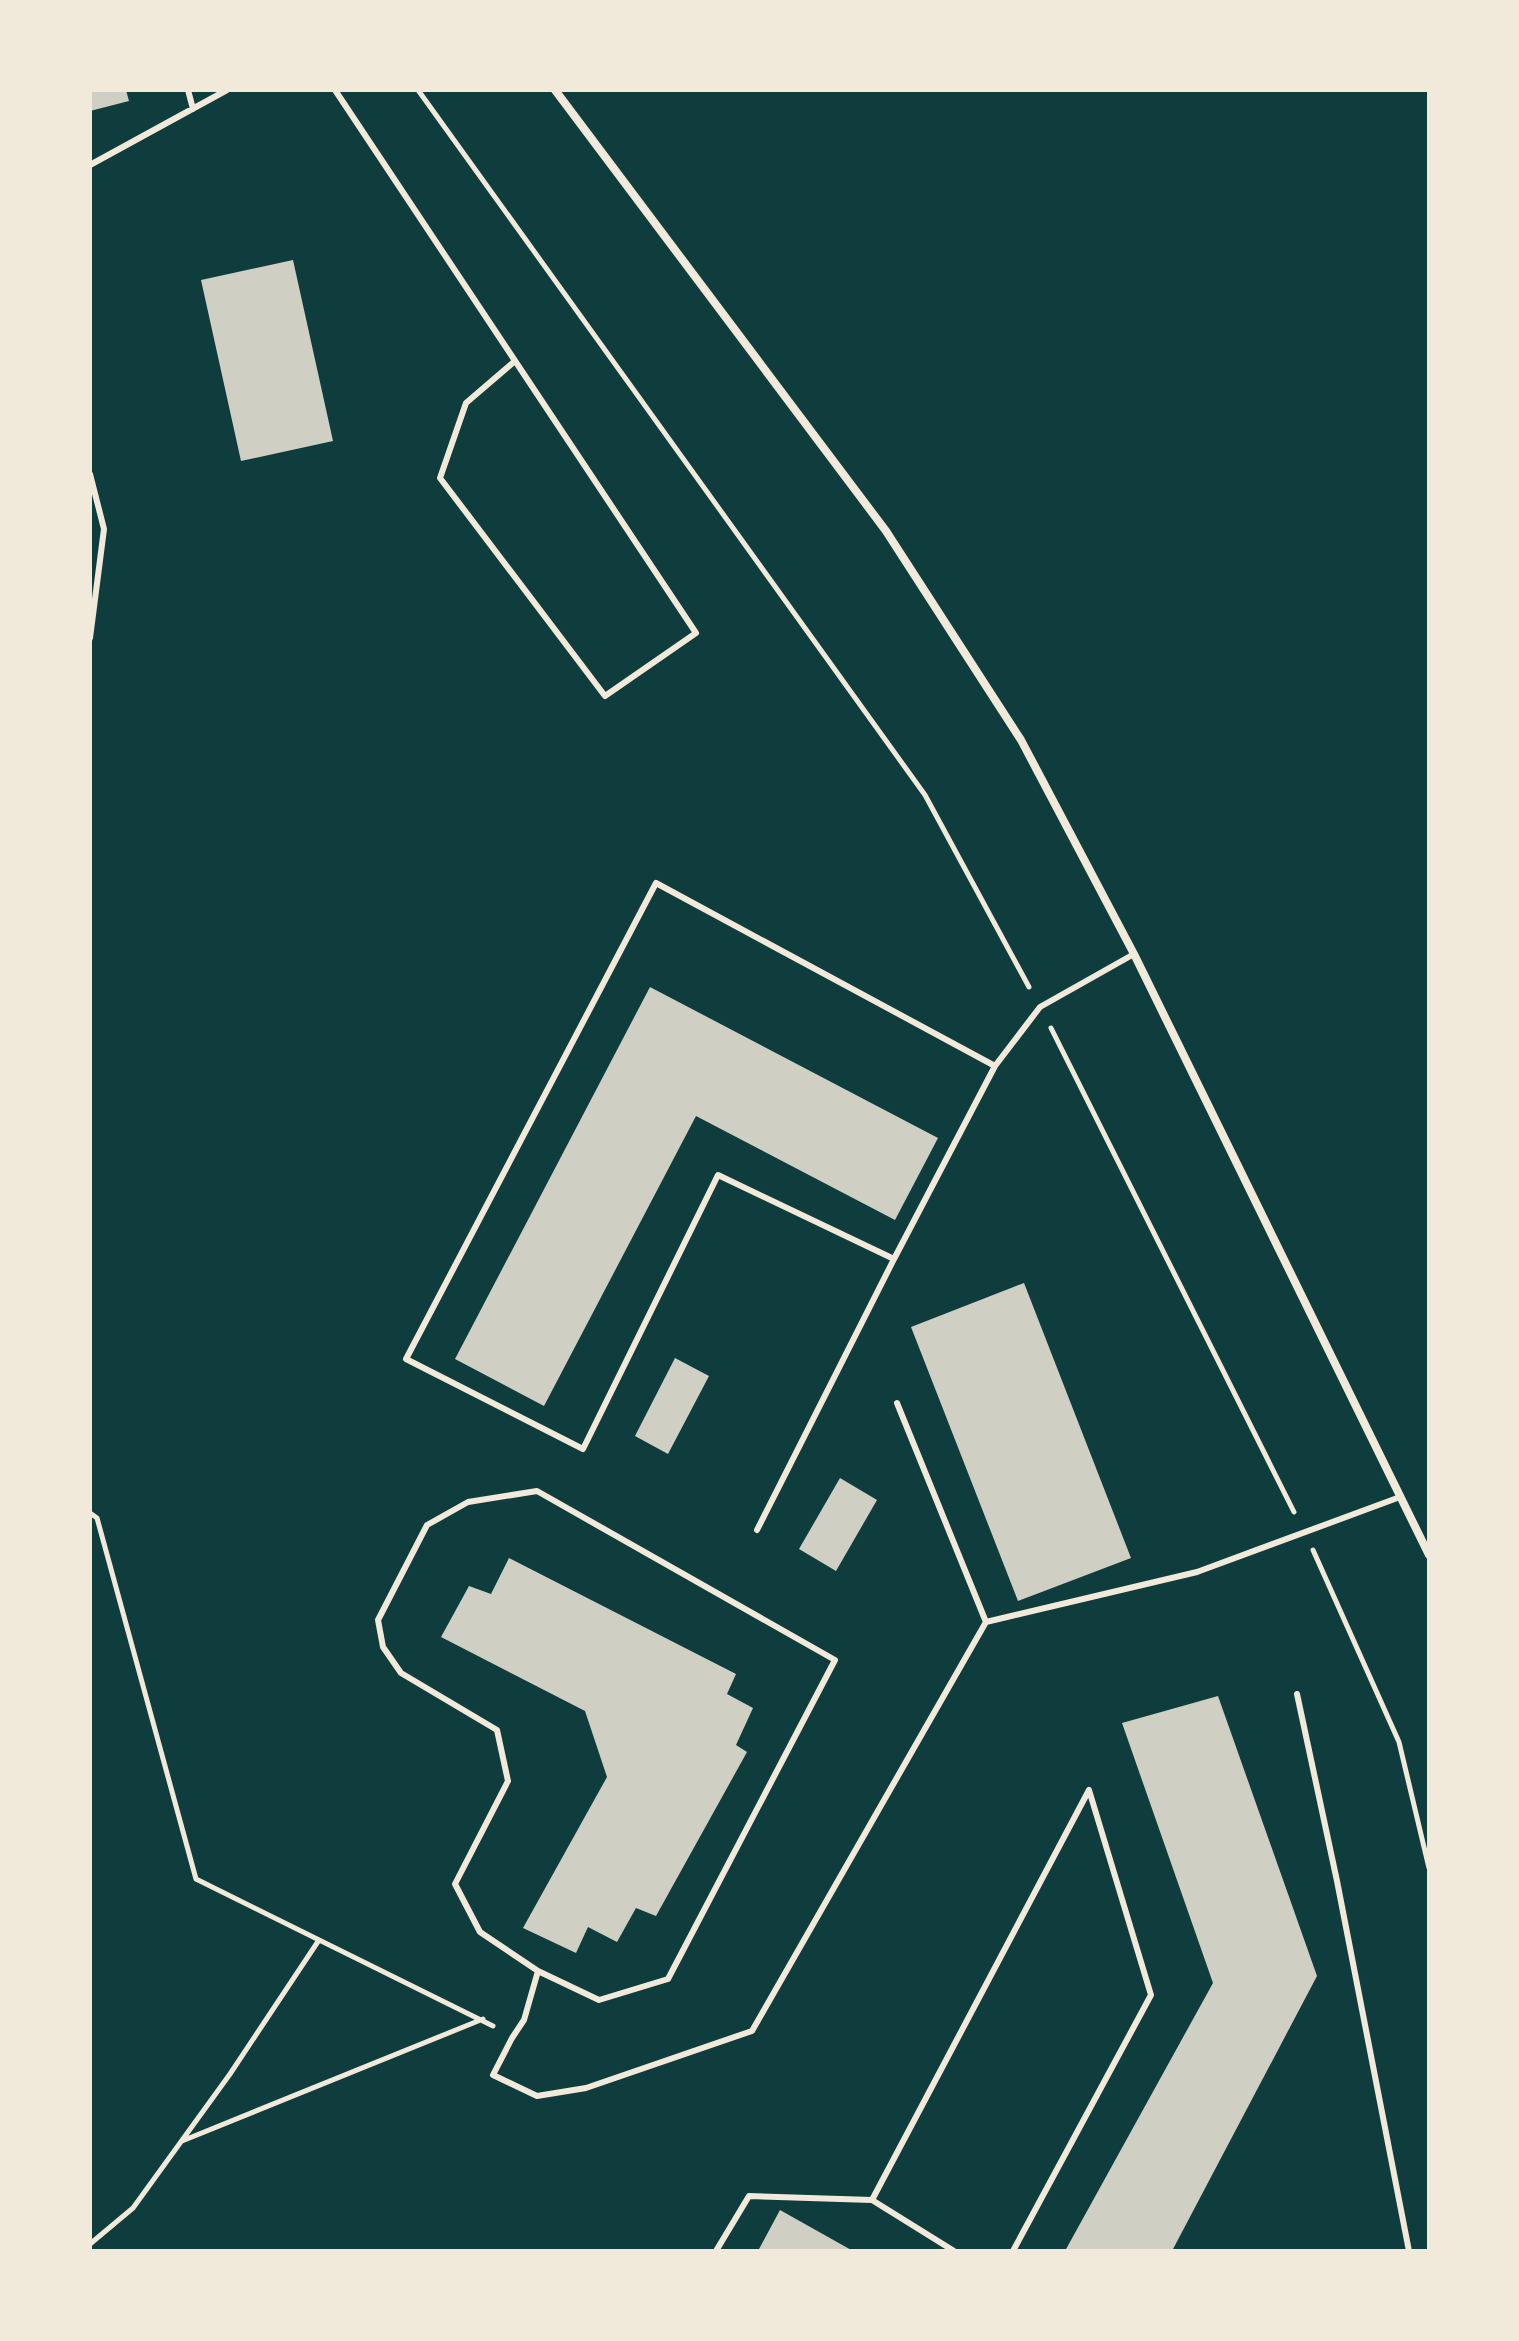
<svg xmlns="http://www.w3.org/2000/svg" width="1519" height="2341" font-family="Raleway,sans-serif">
	<style>
		.building { fill: #cfcfc3 }
		.lines { fill: none; stroke-linecap: round; stroke-linejoin: round }
		.path { stroke: #f1e9da; stroke-width: 5 }
		.service { stroke: #f1e9da; stroke-width: 6 }
		.minor { stroke: #f1e9da; stroke-width: 8 }
	</style>
	<rect width="100%" height="100%" fill="#0f3d3e"/>
	<path class="building" d="M90,90H126L129,101L90,111Z
		M293,260L333,441L241,461L201,280Z
		M650,987L938,1138L895,1220L696,1116L544,1406L455,1359Z
		M1024,1283L1131,1558L1018,1601L911,1327Z
		M675,1358L709,1376L668,1454L635,1436Z
		M840,1478L877,1500L836,1571L799,1549Z
		M509,1558L736,1674L727,1694L753,1708L736,1745L747,1752L656,1916L636,1908L617,1942L588,1927L576,1953L523,1928L607,1777L585,1711L441,1637L469,1586L491,1594Z
		M1218,1696L1317,1976L1172,2251H1065L1213,1983L1122,1723Z
		M780,2210L853,2251H758Z"/>
	<g class="lines">
		<path class="path" d="M418,90L925,795L1029,987
			M1051,1028L1294,1512
			M90,1513L97,1518L196,1879L493,2026
			M1313,1550L1399,1742L1429,1868
			M182,2141L483,2019
			M90,2244L133,2208L230,2074L319,1940"/>
		<path class="service" d="M188,90L193,109
			M335,90L696,633L605,696L440,478L466,403L515,361
			M90,165L227,90
			M90,474L104,529L90,638
			M995,1066L894,1259L718,1175L583,1449L406,1359L656,883L995,1066L1040,1007L1134,954
			M897,1403L986,1622L1197,1572L1400,1497
			M757,1530L894,1259
			M1297,1694L1337,1881L1409,2251
			M538,1971L599,2000L668,1979L835,1660L537,1491L468,1502L427,1525L378,1620L383,1647L401,1673L497,1730L508,1781L455,1884L480,1932L538,1971L524,2020L512,2038L493,2075L537,2096L586,2088L752,2031L986,1622
			M716,2251L749,2196L872,2200
			M954,2251L872,2200L1089,1790L1151,1995L1013,2251"/>
		<path class="minor" d="M555,90L886,531L1021,740L1134,954L1429,1555"/>
	</g>
	<rect width="1519" height="2341" fill="none" stroke="#f1e9da" stroke-width="184"/>
</svg>
